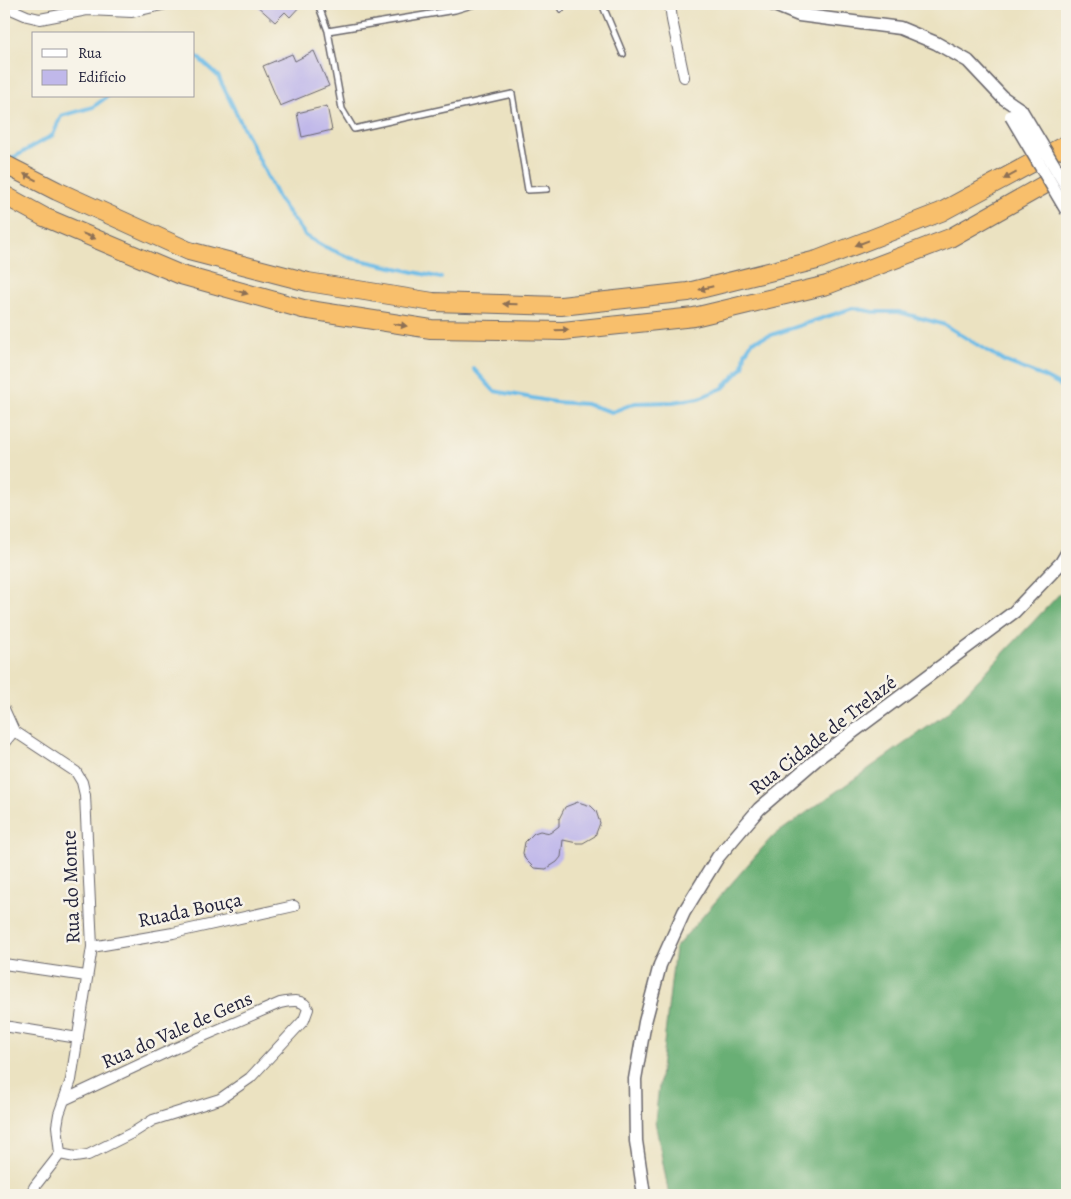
<svg xmlns="http://www.w3.org/2000/svg" width="1071" height="1199" font-family="Alegreya,serif">
	<style>
		.forest { fill: #69af74; stroke: #466858 }
		.lines { fill: none; stroke-linecap: round; stroke-linejoin: round }
		.stream { stroke: #6dbce7; stroke-width: 4 }
		.building { fill: #c0b8ea }
		.service-casing { stroke: #68656a; stroke-width: 8 }
		.minor-casing { stroke: #68656a; stroke-width: 12 }
		.tertiary-casing { stroke: #68656a; stroke-width: 15 }
		.motorway-casing { stroke: #68656a; stroke-width: 20 }
		.service { stroke: #fff; stroke-width: 5 }
		.minor { stroke: #fff; stroke-width: 10 }
		.tertiary { stroke: #fff; stroke-width: 12 }
		.motorway { stroke: #f8bf6c; stroke-width: 18 }
		.tertiary-bridge-casing { stroke: #68656a; stroke-width: 15; stroke-linecap: butt }
		.tertiary-bridge { stroke: #fff; stroke-width: 12 }
		.oneway { fill: #8d7054 }
		.labels { text-anchor: middle; dominant-baseline: central; stroke-width: 5; stroke-linejoin: round; paint-order: stroke }
		.street-label { font-size: 20px; fill: #22223b; stroke: #f7f3e8 }
	</style>
	<rect width="100%" height="100%" fill="#f7f3e8"/>
	<filter id="ink" filterUnits="userSpaceOnUse"><feTurbulence type="fractalNoise" baseFrequency=".02" numOctaves="2"/><feDisplacementMap in="SourceGraphic" scale="10" xChannelSelector="R" yChannelSelector="G"/><feConvolveMatrix kernelMatrix="1 2 1 2 8 2 1 2 1" color-interpolation-filters="sRGB"/></filter>
	<filter id="wash" filterUnits="userSpaceOnUse"><feTurbulence type="fractalNoise" baseFrequency=".0096" numOctaves="4" result="noise"/><feDisplacementMap in="SourceGraphic" scale="20" xChannelSelector="R" yChannelSelector="G"/><feGaussianBlur stdDeviation="1.12" result="paint"/><feColorMatrix in="noise" values="0 0 0 0 0 0 0 0 0 0 0 0 0 0 0 0 0 1.4 0 .05"/><feComposite in="paint" operator="in"/></filter>
	<g filter="url(#wash)">
		<rect width="100%" height="100%" fill="#ebe2c1"/>
		<path class="forest" d="M1067,586V1195H669L655,1121L675,948L772,837L946,714Z"/>
		<g class="lines">
			<path class="stream" d="M194,54L218,76L279,200L306,236L323,246L351,258L441,278
				M9,160L53,135L61,116L93,107L108,96
				M474,369L494,391L554,402L586,404L612,412L635,403L673,402L699,398L723,388L743,367L745,353L753,341L853,308L874,312H899L945,325L1004,361L1042,376L1067,389"/>
		</g>
		<g id="blocks">
			<path class="building" d="M255,4H302L290,17L285,12L275,22Z
				M314,51L329,86L280,106L263,66L292,54L295,61Z
				M327,106L332,130L302,137L297,113Z
				M578,802L591,806L596,811L600,823L595,836L583,843H577L563,840L561,857L557,862L546,869L534,868L525,859L523,853L525,842L534,833L540,831L550,833L559,826V819L565,807Z"/>
		</g>
	</g>
	<g filter="url(#ink)">
		<use href="#blocks" fill-opacity="0" stroke="#68656a" stroke-width="1"/>
		<g class="lines">
			<defs>
				<path id="service" d="M318,4L328,31L342,109L354,129L512,94L528,190L547,189
					M559,4L561,9
					M602,4L623,54
					M328,31L455,10L475,4"/>
				<path id="minor" d="M670,4L672,20L684,77
					M4,6L27,16L40,19L87,10L132,12L166,4
					M4,709L14,731L76,772L82,782L85,795L92,947L71,1080L59,1114L57,1126L60,1154
					M4,743L14,731
					M92,947L173,933L294,906
					M4,964L86,976
					M4,1026L78,1038
					M60,1154L75,1157L88,1155L134,1132L153,1120L220,1099L250,1078L304,1020L308,1009C303,998 291,1001 280,1003L169,1051L64,1100
					M30,1195L35,1186L60,1154"/>
				<path id="tertiary" d="M772,4L799,15L900,28L936,43L968,61L1002,97L1021,110
					M644,1195L636,1141L635,1079L645,1022L660,965L684,912L718,857L759,809L818,758L1014,612L1061,563L1067,553"/>
				<path id="motorway" d="M4,164L57,191L189,251L308,282L433,302L561,306L688,292L817,260L941,212L1067,144
					M4,195L44,217L181,275L303,309L431,329L563,331L694,317L827,285L950,238L1067,172"/>
			</defs>
			<use href="#service" class="service-casing"/>
			<use href="#minor" class="minor-casing"/>
			<use href="#tertiary" class="tertiary-casing"/>
			<use href="#motorway" class="motorway-casing"/>
			<use href="#service" class="service"/>
			<use href="#minor" class="minor"/>
			<use href="#tertiary" class="tertiary"/>
			<use href="#motorway" class="motorway"/>
			<defs>
				<path id="tertiary-bridge" d="M1021,110L1067,187
					M1011,116L1067,211"/>
			</defs>
			<use href="#tertiary-bridge" class="tertiary-bridge-casing"/>
			<use href="#tertiary-bridge" class="tertiary-bridge"/>
		</g>
		<defs><path id="oneway-solid" d="M-6-.8H1V-3.2L6.5 0L1 3.2V.8H-6Z" transform="scale(1.25)"/></defs>
		<g class="oneway">
			<use href="#oneway-solid" transform="translate(1010 176) rotate(152)"/>
			<use href="#oneway-solid" transform="translate(30 177) rotate(-152)"/>
			<use href="#oneway-solid" transform="translate(89 236) rotate(23)"/>
			<use href="#oneway-solid" transform="translate(862 243) rotate(159)"/>
			<use href="#oneway-solid" transform="translate(706 288) rotate(166)"/>
			<use href="#oneway-solid" transform="translate(241 292) rotate(16)"/>
			<use href="#oneway-solid" transform="translate(510 304) rotate(-178)"/>
			<use href="#oneway-solid" transform="translate(400 325) rotate(9)"/>
			<use href="#oneway-solid" transform="translate(562 330) rotate(-2)"/>
		</g>
	</g>
	<g class="labels">
		<g class="street-label">
			<text transform="translate(823 735) rotate(-38)">Rua Cidade de Trelazé</text>
			<text transform="translate(71 887) rotate(-92)">Rua do Monte</text>
			<text transform="translate(190 910) rotate(-12)">Ruada Bouça</text>
			<text transform="translate(177 1030) rotate(-24)">Rua do Vale de Gens</text>
		</g>
	</g>
	<rect width="1071" height="1199" fill="none" stroke="#f7f3e8" stroke-width="20"/>
	<rect x="32" y="32" width="162" height="65" fill="#f7f3e8" stroke="#a29fa3"/>
	<rect x="42" y="49" width="25" height="8" fill="#ffffff" stroke="#a29fa3"/>
	<text x="78" y="58" font-size="15" fill="#22223b">Rua</text>
	<rect x="42" y="70" width="25" height="15" fill="#c0b8ea" stroke="#a29fa3"/>
	<text x="78" y="82" font-size="15" fill="#22223b">Edifício</text>
</svg>
